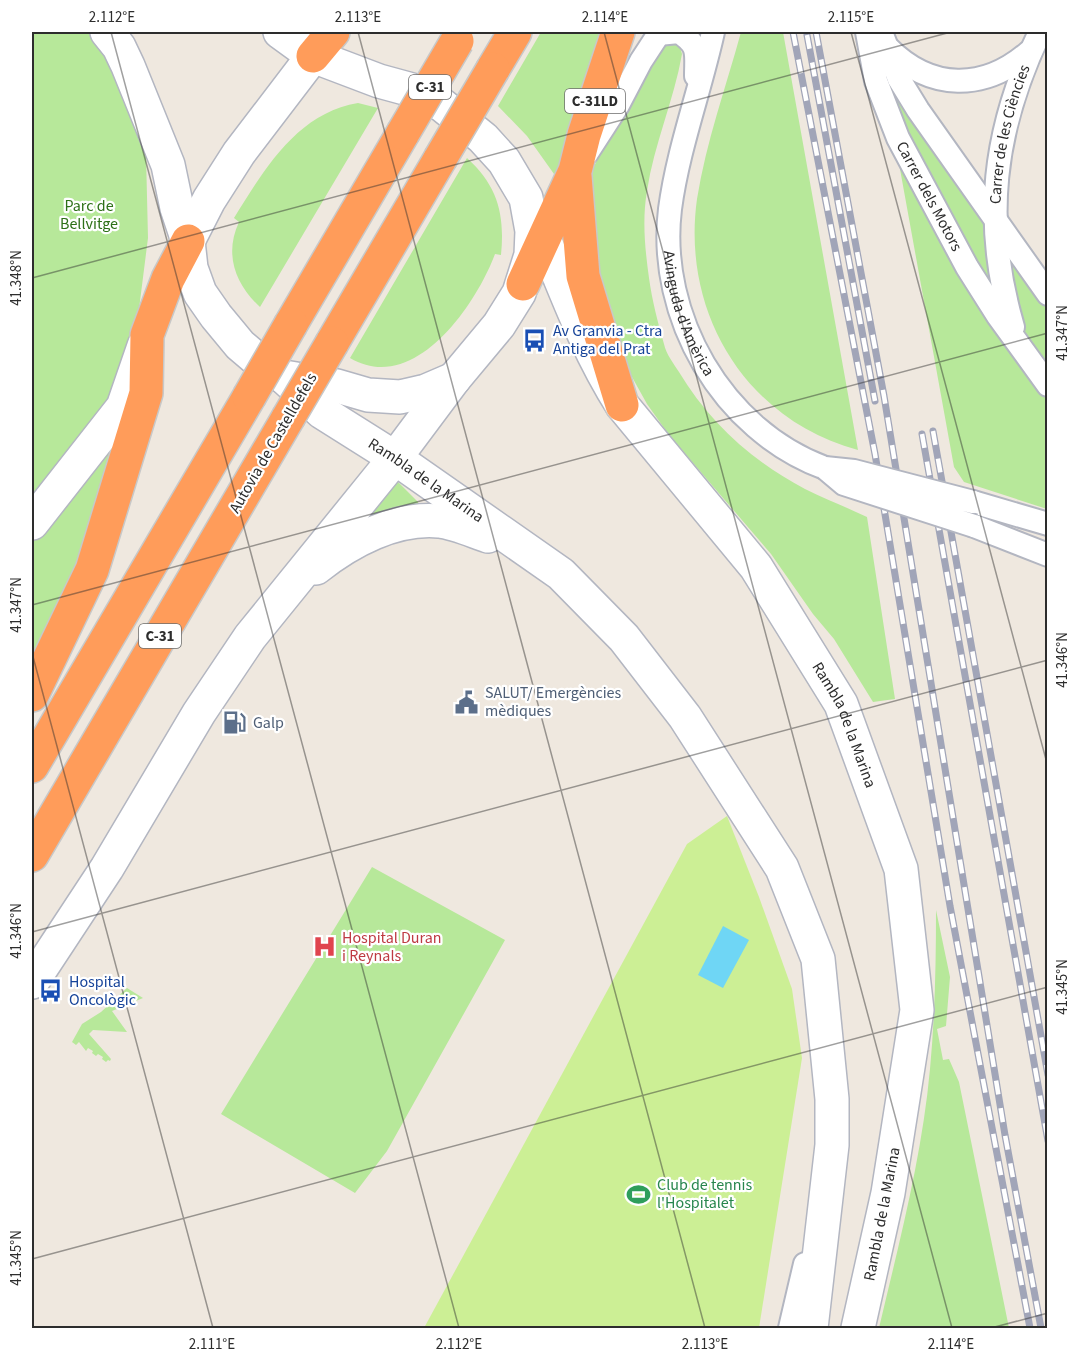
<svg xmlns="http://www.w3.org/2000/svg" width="1079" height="1360" font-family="'Source Sans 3',sans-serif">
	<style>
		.green { fill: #b7e89a }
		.pitch { fill: #ccef95 }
		.water { fill: #6fd6f5 }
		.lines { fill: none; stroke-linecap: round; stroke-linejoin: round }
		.street-casing { stroke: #b3b6c1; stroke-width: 26 }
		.secondary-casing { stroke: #b3b6c1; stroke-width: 36 }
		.highway-casing { stroke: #c8c8c8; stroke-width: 36 }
		.street { stroke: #fff; stroke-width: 22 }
		.secondary { stroke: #fff; stroke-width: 33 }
		.highway { stroke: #ff9c5a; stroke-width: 33 }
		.rail-casing { stroke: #a1a5b8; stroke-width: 7 }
		.rail { stroke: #fff; stroke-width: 4.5; stroke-dasharray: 14; stroke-linecap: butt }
		.street-bridge-casing { stroke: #b3b6c1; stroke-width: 26; stroke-linecap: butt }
		.highway-bridge-casing { stroke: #c8c8c8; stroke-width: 36; stroke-linecap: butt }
		.street-bridge { stroke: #fff; stroke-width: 22 }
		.highway-bridge { stroke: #ff9c5a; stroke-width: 33 }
		.ticks { fill: none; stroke: #2d2d2d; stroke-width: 1.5; stroke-opacity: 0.45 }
		.labels { text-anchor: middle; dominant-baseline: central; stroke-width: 4.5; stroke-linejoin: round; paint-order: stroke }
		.shield { fill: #fff; stroke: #6c6c6c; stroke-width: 1.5 }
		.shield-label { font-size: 15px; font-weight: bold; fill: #2d2d2d }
		.street-label { font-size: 16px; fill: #2d2d2d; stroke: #fff }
		.park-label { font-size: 16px; fill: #2d7017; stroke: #fff }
		.transit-label { font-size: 16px; fill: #164399; stroke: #fff; text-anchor: start }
		.service-label { font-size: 16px; fill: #4e5e75; stroke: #fff; text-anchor: start }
		.health-label { font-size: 16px; fill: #be3a42; stroke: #fff; text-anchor: start }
		.leisure-label { font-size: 16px; fill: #27864d; stroke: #fff; text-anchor: start }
		.neatline { fill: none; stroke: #2d2d2d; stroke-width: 2 }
		.ticks-label { font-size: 15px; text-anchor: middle; fill: #2d2d2d }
	</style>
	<rect width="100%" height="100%" fill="#efe8df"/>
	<path class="green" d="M32,32H101L127,91L146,155L148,238L139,309L123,383L32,500Z
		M541,32H603L556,173L554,174L527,136L498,106Z
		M741,32H783L858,450C746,420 681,313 697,199C706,142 726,87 741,32Z
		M662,42C671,43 680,43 682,54C674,100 654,144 647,191C642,220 645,249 649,278C652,300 658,323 664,344C666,354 674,364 679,372C709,422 753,462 805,489C825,499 846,507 867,517L895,699L873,702L834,639L813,614L771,554L669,435L647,404L622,359L599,299L590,175L614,125Z
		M881,48L987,218L999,306L891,109Z
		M358,103L378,108L260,307C235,284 224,254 239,222L234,218C264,170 297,113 358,103Z
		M896,147L1029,372L1047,398V509L964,482L954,467Z
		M467,158C498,186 505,215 501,255L495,254C476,305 414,396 350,358Z
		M1004,244L1047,306V376L1024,340Z
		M113,443L78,561L32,675V530Z
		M395,479L418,502V504L356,522Z
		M372,867L505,940L387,1151L355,1193L221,1114Z
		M936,910L950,977L946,1026L937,1029L943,1060L949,1059L959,1082L1009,1328H879C899,1243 922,1157 930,1069C935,1016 936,963 936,910Z
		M127,988L143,998L112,1011L127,1032L93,1030L89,1034L111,1059L110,1061L108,1060L106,1062L102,1059L103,1057L98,1054L96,1056L92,1053L93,1051L88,1048L86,1051L79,1042L76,1045L72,1042L82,1024L101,1012Z"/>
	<path class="pitch" d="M727,816L759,897L792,989L802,1058L759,1328H424L687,844Z"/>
	<path class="water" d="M723,926L749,940L723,988L698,975Z"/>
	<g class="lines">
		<defs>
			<g id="street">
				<path id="s1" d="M713,32C700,91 678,149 670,209C657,316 722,430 825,468"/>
				<path id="s2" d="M867,32L876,81L898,138L967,267L998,316L1048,385"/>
				<path d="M881,32L899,79L918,110L1048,294"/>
				<path d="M658,34L679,32C700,46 696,53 696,76"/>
				<path d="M888,48C931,91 984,91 1029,52"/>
				<path d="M587,153L618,105L641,61L660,32"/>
				<path id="s3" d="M1013,327C982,222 993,130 1040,32"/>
				<path d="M973,502L1048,524"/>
				<path d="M974,526L1048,555"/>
				<path d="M790,1328L805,1264"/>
			</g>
			<g id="secondary">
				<path d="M107,32L119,47L128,66L168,165L177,208L188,241L191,268L200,293L216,316L240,345L260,362L284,377L337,386L368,395L400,397L426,391L454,379"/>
				<path id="s4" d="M537,222C563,284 586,349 622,405L756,567L841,704L901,869L917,1010L888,1193L858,1328"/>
				<path d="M188,241L209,200L239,153L313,56"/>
				<path id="s5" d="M284,377L322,412L395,458L561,574L624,638L685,717L782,868L818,959L832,1099V1145L811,1328"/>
				<path d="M32,523L123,407L144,346"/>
				<path d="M316,568C350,541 395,517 439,521C455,523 473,531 488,536"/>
				<path d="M32,982L107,868L199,713L250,637L395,458L454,379L499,325L519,293L531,255L532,231L526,198L504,161L483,138L442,105L412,90L379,81L313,56L280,32"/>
			</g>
			<path id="highway" d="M313,56L333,32
				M493,69L515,32
				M575,176L583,276L622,405
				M523,284L575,171L584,135L618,32
				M291,324L403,133
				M332,343L440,159
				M32,695L92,570L146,393L147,335L168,279L188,241
				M32,766L249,397
				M32,855L288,418"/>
		</defs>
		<use href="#street" class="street-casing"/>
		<use href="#secondary" class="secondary-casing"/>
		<use href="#highway" class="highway-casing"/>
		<use href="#street" class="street"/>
		<use href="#secondary" class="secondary"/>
		<use href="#highway" class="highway"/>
		<defs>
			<path id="rail" d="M793,32L875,454L950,906L1030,1328
				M816,32L884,396L1005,1135L1041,1328
				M807,35L875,401
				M933,431L1048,1075
				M922,434L1048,1141"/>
		</defs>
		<use href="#rail" class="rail-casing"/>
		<use href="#rail" class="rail"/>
		<defs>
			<path id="street-bridge" d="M825,468L844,484L974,526
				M825,468L854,471L973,502"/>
			<path id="highway-bridge" d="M403,133L457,41
				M440,159L493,69
				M249,397L291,324
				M288,418L332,343"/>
		</defs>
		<use href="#street-bridge" class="street-bridge-casing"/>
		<use href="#highway-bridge" class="highway-bridge-casing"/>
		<use href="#street-bridge" class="street-bridge"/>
		<use href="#highway-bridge" class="highway-bridge"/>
	</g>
	<path class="ticks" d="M111,32L459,1328M358,32L705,1328M604,32L952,1328M851,32L1048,767M32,278L951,32M32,605L1048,333M32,653L213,1328M32,932L1048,660M32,1259L1048,987M991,1328L1048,1313"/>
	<defs>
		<symbol id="bus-bare" viewBox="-9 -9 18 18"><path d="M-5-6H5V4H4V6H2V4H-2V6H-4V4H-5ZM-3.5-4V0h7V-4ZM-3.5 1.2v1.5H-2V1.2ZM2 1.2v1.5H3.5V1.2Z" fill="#1a4fb4" stroke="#fff" stroke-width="2.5" paint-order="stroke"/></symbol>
		<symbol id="civic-bare" viewBox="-9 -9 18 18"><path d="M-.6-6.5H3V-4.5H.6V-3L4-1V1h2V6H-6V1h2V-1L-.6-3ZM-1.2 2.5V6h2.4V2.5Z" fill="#5c6f8a" stroke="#fff" stroke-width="2.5" paint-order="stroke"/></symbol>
		<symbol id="fuel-bare" viewBox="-9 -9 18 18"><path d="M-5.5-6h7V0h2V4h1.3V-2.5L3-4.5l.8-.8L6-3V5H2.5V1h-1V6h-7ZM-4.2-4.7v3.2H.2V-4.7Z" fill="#5c6f8a" stroke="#fff" stroke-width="2.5" paint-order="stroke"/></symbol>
		<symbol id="hospital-bare" viewBox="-9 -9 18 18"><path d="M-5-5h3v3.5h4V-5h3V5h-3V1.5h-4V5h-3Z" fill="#e0444e" stroke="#fff" stroke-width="2.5" paint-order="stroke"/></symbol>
		<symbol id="stadium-bare" viewBox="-9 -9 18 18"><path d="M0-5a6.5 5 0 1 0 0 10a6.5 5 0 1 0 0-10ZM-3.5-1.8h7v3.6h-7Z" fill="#2e9e5b" stroke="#fff" stroke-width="2.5" paint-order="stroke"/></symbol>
	</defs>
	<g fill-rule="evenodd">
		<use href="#bus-bare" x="518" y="324" width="33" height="33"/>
		<use href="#civic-bare" x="450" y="686" width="33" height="33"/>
		<use href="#fuel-bare" x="218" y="706" width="33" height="33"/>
		<use href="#hospital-bare" x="308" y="930" width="33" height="33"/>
		<use href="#bus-bare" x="34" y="974" width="33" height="33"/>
		<use href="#stadium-bare" x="622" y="1178" width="33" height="33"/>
	</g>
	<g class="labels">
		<g class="shield">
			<rect x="409" y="75" width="42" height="24" rx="4.5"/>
			<rect x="565" y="89" width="60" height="24" rx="4.5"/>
			<rect x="139" y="624" width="42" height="24" rx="4.5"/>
		</g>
		<g class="shield-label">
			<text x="430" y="87">C-31</text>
			<text x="595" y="101">C-31LD</text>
			<text x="160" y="636">C-31</text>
		</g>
		<g class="street-label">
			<text stroke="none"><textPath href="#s3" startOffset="196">Carrer de les Ciències</textPath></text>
			<text stroke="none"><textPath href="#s2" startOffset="177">Carrer dels Motors</textPath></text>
			<text stroke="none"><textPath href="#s1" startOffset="290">Avinguda d'Amèrica</textPath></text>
			<text transform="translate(273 443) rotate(-60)">Autovia de Castelldefels</text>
			<text stroke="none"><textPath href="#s5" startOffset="176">Rambla de la Marina</textPath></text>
			<text stroke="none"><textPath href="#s4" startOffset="594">Rambla de la Marina</textPath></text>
			<text transform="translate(882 1214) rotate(-79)">Rambla de la Marina</text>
		</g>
		<g class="park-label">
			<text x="89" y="206">Parc de<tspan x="89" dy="18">Bellvitge</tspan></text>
		</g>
		<g class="transit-label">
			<text x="553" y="331">Av Granvia - Ctra<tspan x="553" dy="18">Antiga del Prat</tspan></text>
			<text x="69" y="982">Hospital<tspan x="69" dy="18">Oncològic</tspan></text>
		</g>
		<g class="service-label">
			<text x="485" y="693">SALUT/ Emergències<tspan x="485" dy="18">mèdiques</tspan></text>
			<text x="253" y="723">Galp</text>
		</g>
		<g class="health-label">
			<text x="342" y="938">Hospital Duran<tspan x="342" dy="18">i Reynals</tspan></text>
		</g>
		<g class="leisure-label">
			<text x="657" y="1185">Club de tennis<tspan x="657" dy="18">l'Hospitalet</tspan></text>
		</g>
	</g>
	<rect width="1079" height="1360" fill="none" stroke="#ffffff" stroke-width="66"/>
	<rect x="33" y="33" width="1013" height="1294" class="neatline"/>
	<g class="ticks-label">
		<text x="112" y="22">2.112°E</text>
		<text x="358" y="22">2.113°E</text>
		<text x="605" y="22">2.114°E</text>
		<text x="851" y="22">2.115°E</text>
		<text transform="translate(16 278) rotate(-90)" y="5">41.348°N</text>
		<text transform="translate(1062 333) rotate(-90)" y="5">41.347°N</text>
		<text transform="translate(16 605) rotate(-90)" y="5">41.347°N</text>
		<text transform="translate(1062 660) rotate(-90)" y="5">41.346°N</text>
		<text transform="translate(16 931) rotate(-90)" y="5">41.346°N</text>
		<text transform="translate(1062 987) rotate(-90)" y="5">41.345°N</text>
		<text transform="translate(16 1258) rotate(-90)" y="5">41.345°N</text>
		<text x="212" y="1349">2.111°E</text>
		<text x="459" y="1349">2.112°E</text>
		<text x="705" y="1349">2.113°E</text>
		<text x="951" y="1349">2.114°E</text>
	</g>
</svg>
